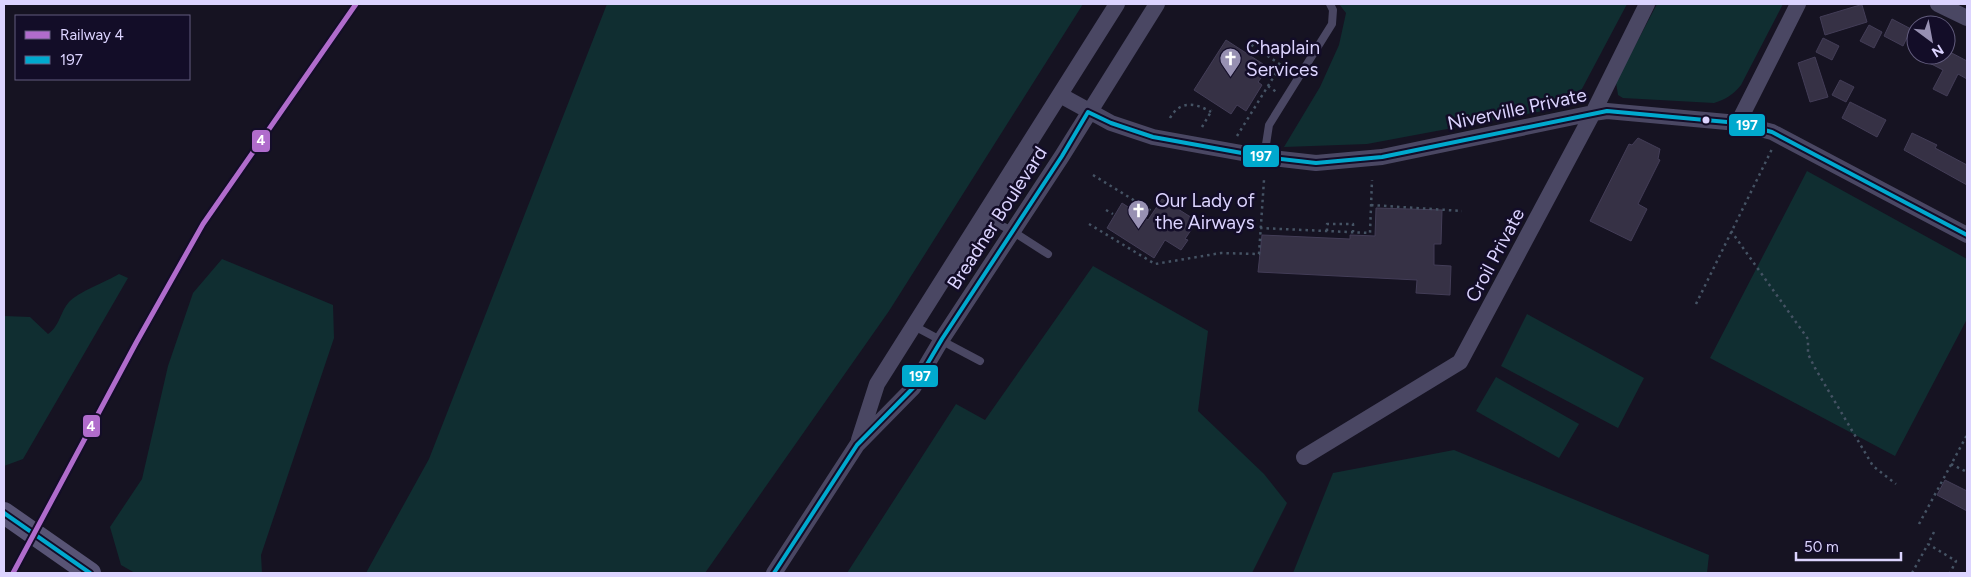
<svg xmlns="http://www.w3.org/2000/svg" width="1971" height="577" font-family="Figtree,sans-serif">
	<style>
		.green { fill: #102e31 }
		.building { fill: #363145; stroke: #433d57 }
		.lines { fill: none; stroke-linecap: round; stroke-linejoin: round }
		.path { stroke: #455364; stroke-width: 2.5; stroke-dasharray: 2.5 4; stroke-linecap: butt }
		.lane { stroke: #4a4763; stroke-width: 8 }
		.street { stroke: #4a4763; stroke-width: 16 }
		.secondary { stroke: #585475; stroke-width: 22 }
		.bus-1-casing { stroke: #130d28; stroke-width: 8 }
		.bus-1 { stroke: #00a9ce; stroke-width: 4 }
		.rail-1-casing { stroke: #130d28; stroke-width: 9 }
		.rail-1 { stroke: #b06ccc; stroke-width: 5 }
		.bus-dot { fill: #dcd4ff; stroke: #130d28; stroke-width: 2 }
		.labels { text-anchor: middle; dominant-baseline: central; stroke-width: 5; stroke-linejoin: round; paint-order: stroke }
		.poi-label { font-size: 19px; fill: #dcd4ff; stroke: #130d28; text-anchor: start }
		.street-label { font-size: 19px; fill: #dcd4ff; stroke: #130d28 }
		.line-badge { stroke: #130d28; stroke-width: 2 }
		.badge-label { font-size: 14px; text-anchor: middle; font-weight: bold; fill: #fff }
	</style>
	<rect width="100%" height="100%" fill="#161322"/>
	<path class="green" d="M607,4H1083L889,311L705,573H366L429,459Z
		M1339,4H1627L1575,102L1538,112L1367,144L1284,147L1320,87L1339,45L1346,13Z
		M1657,4H1783L1741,85C1733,95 1726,99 1714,103L1623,98L1618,95L1616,82Z
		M1807,171L1967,259V319L1895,456L1710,358Z
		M222,259L333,305L334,338L261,555L262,573H135L121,565L110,527L142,479L168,366L193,293Z
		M1093,266L1208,331L1198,411L1264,474L1287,503L1252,573H847L956,404L985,420Z
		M119,274L128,278L23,459L4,466V316L30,317L48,334C60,326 60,312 69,302C78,292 106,282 119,274Z
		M1527,314L1644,378L1618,428L1501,366Z
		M1496,377L1579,424L1559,458L1476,411Z
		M1454,450L1709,555L1707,573H1293L1333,473Z"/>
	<path class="building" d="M1860,5H1862L1867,22L1825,35L1820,17Z
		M1892,19L1911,29L1903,46L1884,36Z
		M1869,25L1882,32L1874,48L1860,41Z
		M1823,38L1839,46L1832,60L1816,52Z
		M1226,40L1263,64L1256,75L1261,78L1258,82L1262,85L1246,111L1237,105L1231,114L1194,90Z
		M1946,50L1967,61V79L1958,74L1947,96L1933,89L1943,70L1914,55H1946Z
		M1815,57L1828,97L1810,102L1798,63Z
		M1840,80L1854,87L1846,102L1832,95Z
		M1850,102L1886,120L1877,137L1842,118Z
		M1912,133L1937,145L1935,148L1967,165V185L1904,150Z
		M1638,138L1660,149L1658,159L1660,160L1638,204L1647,209L1631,241L1590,221L1629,144L1632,145Z
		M1162,199L1197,221L1185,239L1188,240L1181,250L1165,240L1154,258L1107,228L1122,203L1148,220Z
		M1376,208L1442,210L1441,244H1434V265L1451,266L1450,295L1416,293L1417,280L1258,272L1262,235L1350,239V235L1375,236Z
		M1945,480L1967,491V511L1937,495Z"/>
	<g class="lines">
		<path class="path" d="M1268,86L1278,93
			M1170,118C1180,100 1196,103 1211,112
			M1202,127L1212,110
			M1237,136L1281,65L1250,44L1246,51
			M1093,175L1153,212
			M1371,205L1462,211
			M1106,210L1113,214
			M1089,224L1155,264L1221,253L1259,254L1264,180
			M1260,228L1370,233L1372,180
			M1327,231V224H1353V232
			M1731,231L1808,339V354L1815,368L1873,466L1896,484
			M1696,304L1772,149
			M1951,464L1967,472
			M1919,524L1967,435
			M1934,532L1928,544L1956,561L1950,573
			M1912,573L1928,544"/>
		<path class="lane" d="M1264,157L1269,125L1332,24L1333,10L1330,4
			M983,216L1012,231L1048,254
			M914,326L980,361"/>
		<path class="street" d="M1938,4L1967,18
			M1060,95L1111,123L1153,137L1264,157L1316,163L1382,157L1593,113L1607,111L1738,123L1772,132L1967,235
			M1738,123L1798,4
			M859,440L877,384L1117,4
			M1304,457L1460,362L1593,113L1647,4
			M774,573L857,445L913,388L942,339L1062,156L1157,4"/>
		<path class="secondary" d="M4,513L90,573"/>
		<defs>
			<path id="bus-1" d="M4,513L90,573
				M774,573L857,445L913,388L942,339L1062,156L1088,112L1111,123L1153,137L1264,157L1316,163L1382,157L1607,111L1738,123L1772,132L1967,235"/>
		</defs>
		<use href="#bus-1" class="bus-1-casing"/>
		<use href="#bus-1" class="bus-1"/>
		<defs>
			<path id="rail-1" d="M13,573L136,343L203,224L356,4"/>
		</defs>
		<use href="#rail-1" class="rail-1-casing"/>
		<use href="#rail-1" class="rail-1"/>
	</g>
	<defs>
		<symbol id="church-pin" viewBox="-11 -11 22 30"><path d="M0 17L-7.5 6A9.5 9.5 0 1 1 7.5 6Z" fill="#9790b2" stroke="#130d28"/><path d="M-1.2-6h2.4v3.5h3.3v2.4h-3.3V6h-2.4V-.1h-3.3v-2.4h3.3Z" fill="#fff"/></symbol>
	</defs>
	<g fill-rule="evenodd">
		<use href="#church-pin" x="1218" y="46" width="25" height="34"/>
		<use href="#church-pin" x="1126" y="198" width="25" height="34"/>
	</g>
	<circle class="bus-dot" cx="1706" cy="120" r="4.5"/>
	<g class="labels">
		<g class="poi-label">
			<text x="1246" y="47">Chaplain<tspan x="1246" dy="22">Services</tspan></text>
			<text x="1155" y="200">Our Lady of<tspan x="1155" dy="22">the Airways</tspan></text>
		</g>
		<g class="street-label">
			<text transform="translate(1517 109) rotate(-12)">Niverville Private</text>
			<text transform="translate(997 218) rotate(-57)">Breadner Boulevard</text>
			<text transform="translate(1495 255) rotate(-62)">Croil Private</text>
		</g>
	</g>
	<g class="line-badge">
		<rect x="1728" y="113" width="38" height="24" rx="5" fill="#00a9ce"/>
		<rect x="251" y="129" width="20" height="24" rx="5" fill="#b06ccc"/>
		<rect x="1242" y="144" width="38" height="24" rx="5" fill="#00a9ce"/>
		<rect x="901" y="364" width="38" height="24" rx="5" fill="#00a9ce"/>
		<rect x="82" y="414" width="19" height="24" rx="5" fill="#b06ccc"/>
	</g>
	<g class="badge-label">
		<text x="1747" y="130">197</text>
		<text x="261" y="145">4</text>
		<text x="1261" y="161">197</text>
		<text x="920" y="381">197</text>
		<text x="91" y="431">4</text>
	</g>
	<rect width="1971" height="577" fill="none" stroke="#dcd4ff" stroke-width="10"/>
	<rect x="15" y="15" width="175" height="65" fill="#130d28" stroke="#635d7e"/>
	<rect x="25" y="31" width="25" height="8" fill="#b06ccc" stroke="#635d7e"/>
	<text x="60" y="40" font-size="15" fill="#dcd4ff">Railway 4</text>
	<rect x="25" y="56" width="25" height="8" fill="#00a9ce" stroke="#635d7e"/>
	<text x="60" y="65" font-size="15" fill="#dcd4ff">197</text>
	<g transform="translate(1931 40) rotate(148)"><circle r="24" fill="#130d28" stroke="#635d7e"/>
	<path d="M0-4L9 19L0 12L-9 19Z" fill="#9790b2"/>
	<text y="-8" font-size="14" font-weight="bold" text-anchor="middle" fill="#dcd4ff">N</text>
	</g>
	<path d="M1796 552v8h105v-8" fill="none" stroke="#dcd4ff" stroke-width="2.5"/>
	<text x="1804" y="552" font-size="15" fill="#dcd4ff" stroke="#130d28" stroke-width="4" paint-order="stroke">50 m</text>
</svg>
